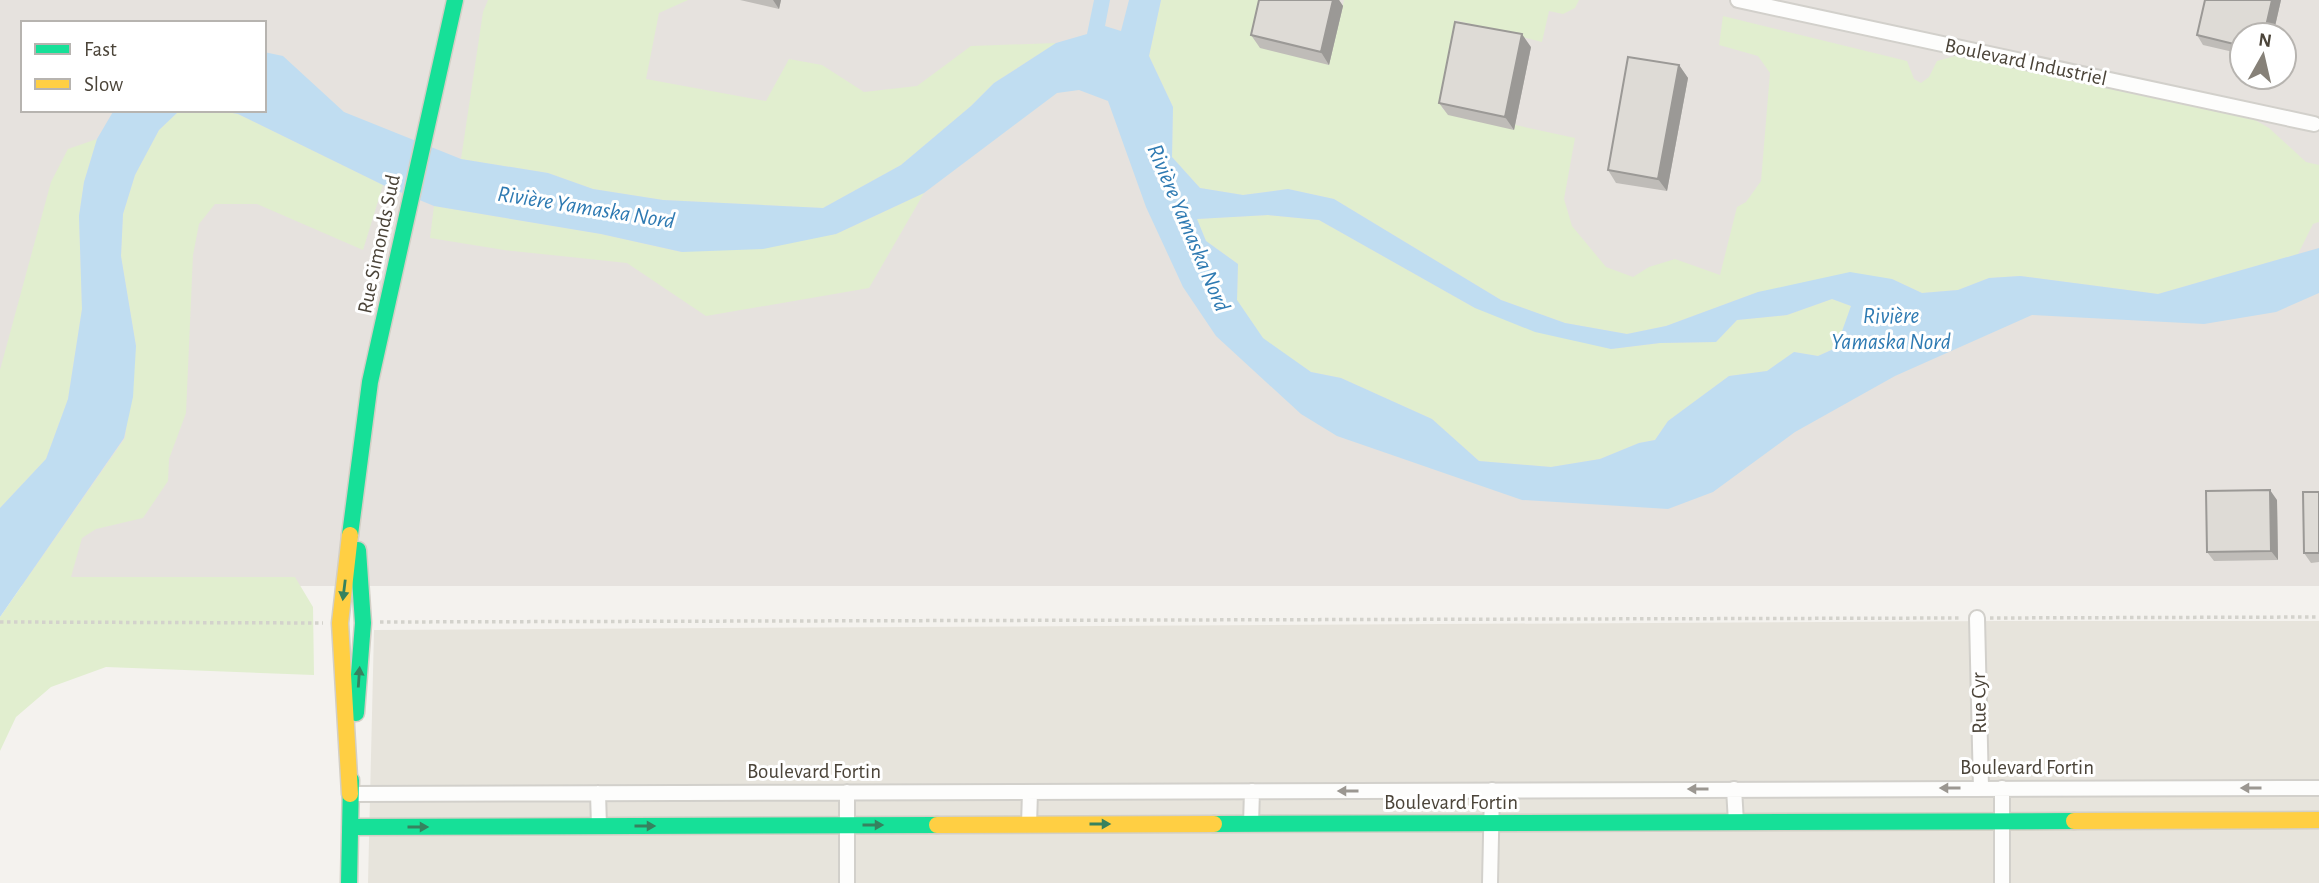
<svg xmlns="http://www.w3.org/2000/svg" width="2319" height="883" font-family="'Alegreya Sans',sans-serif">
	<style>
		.residential { fill: #e7e4dc }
		.industrial { fill: #e6e2de; fill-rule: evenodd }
		.green { fill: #e1eecf }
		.water { fill: #c0ddf1; fill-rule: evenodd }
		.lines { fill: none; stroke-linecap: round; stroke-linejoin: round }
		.street-casing { stroke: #d2d0cb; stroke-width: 18 }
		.fast-casing { stroke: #d3cfc5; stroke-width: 19 }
		.slow-casing { stroke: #d3cfc5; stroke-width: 19 }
		.path { stroke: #d3d2cc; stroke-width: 3.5; stroke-dasharray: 3.5 3.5; stroke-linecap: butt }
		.street { stroke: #fdfdfc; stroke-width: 14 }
		.fast { stroke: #16e098; stroke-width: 16 }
		.slow { stroke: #ffcf43; stroke-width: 16 }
		.wall { fill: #bfbcb8 }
		.shaded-wall { fill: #9b9996 }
		.building { fill: #dedbd6; stroke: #9b9996; stroke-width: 2 }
		.oneway { fill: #36825f }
		.oneway2 { fill: #9b9791 }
		.labels { text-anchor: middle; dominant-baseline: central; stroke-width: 6; stroke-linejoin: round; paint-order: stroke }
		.street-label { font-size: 21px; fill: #4b4439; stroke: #fff }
		.water-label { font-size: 23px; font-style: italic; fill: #2e7ab2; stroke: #fff }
	</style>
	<rect width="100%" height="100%" fill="#f4f2ee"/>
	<path class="residential" d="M2000,621H2319V883H368L374,630Z"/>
	<path class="industrial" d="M0,0H2319V586H0ZM23,23H264V110H23ZM2242,35H2284V77H2242Z"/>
	<path class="green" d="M488,0H688L659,13L646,79L766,101L789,59L822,65L864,92L917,86L971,46L1056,43L994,83L971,106L901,165L823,208L663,200L593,189L548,173L461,159L483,12Z
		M1161,0H1271L1329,64L1344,0H1579L1575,8L1563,14L1549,11L1542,42L1455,20L1442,109L1575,138L1564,199L1572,226L1606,267L1633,277L1649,267L1675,259L1720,275L1737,207L1746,202L1761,181L1770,73L1758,56L1719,45L1723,16L1907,61L1914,79L1921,83L1929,77L1937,61L1959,55L2248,116L2269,128L2306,162L2319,165V222L2313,224L2298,254L2158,294L2020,276L1989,278L1958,290L1922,293L1892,279L1758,292L1666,326L1627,334L1565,323L1501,300L1334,199L1288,189L1243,195L1200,188L1172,157L1173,107L1149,56Z
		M188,110H217L238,114L383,185L363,250L257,204H215L199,224L193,255L186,413L169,459L168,481L143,518L96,529L82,538L71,577H295L313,607L314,675L106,667L51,687L16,717L0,751V617L125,438L136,346L121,256L123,214L135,175L159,130L178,112Z
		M97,139L84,182L79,216L82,309L68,399L46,459L0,508V370L51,182L68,149Z
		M924,193L869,288L706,316L627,263L504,250L430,238L434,206L601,234L681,252L836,234Z
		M1268,215L1319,220L1475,308L1611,349L1660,343L1716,342L1737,320L1787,315L1832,299L1851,306L1837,347L1818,356L1794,352L1767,371L1729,376L1668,421L1655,440L1639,443L1600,459L1551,467L1479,461L1432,419L1341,378L1311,372L1263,339L1237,300L1238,264L1206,241L1197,219Z"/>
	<path class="water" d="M1094,0H1110L1105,26L1121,31L1129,0H1161L1149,56L1173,107L1172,157L1200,188L1243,195L1288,189L1334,199L1501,300L1565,323L1627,334L1666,326L1758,292L1850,272L1892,279L1922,293L1958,290L1989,278L2020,276L2158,294L2319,248V293L2276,312L2204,324L2032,315L1895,376L1795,432L1713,492L1668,509L1522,500L1337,436L1301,414L1216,336L1183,287L1146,207L1108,101L1079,90L1057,93L924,193L836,234L763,249L682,252L601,234L434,206L383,185L238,114L217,110H264V52L283,56L344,112L461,159L548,173L593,189L663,200L823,208L901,165L971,106L994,83L1019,67L1056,43L1087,34ZM1268,215L1319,220L1475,308L1535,332L1611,349L1660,343L1716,342L1737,320L1787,315L1832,299L1851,306L1836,348L1818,356L1794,352L1767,371L1729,376L1668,421L1655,440L1639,443L1600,459L1551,467L1479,461L1432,419L1341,378L1311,372L1263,338L1237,300L1238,264L1206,241L1197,219Z
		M114,110H188L178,112L159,130L135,175L123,214L121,256L136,346L133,397L124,438L0,617V508L46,459L68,399L82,309L79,216L84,182L97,139Z"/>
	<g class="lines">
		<defs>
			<path id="street" d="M1738,0L2314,124
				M1977,618L1981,788
				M1734,789L1736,822
				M847,792V883
				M598,793L599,826
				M350,794L2319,788
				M1251,824L1252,791
				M1029,825L1030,792
				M1490,883L1492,790
				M2002,883V788"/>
			<path id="fast" d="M350,535L370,382L455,0
				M356,713L363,623L358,550
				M1214,824L2074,821
				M350,827L937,825
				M349,883L351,780"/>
			<path id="slow" d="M350,794L340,623L350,535
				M2074,821L2319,820
				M937,825L1214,824"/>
		</defs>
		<use href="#street" class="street-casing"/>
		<use href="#fast" class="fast-casing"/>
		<use href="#slow" class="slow-casing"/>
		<path class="path" d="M1990,618L2319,617
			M0,622L323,623
			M380,622L1961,618"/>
		<use href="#street" class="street"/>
		<use href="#fast" class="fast"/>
		<use href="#slow" class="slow"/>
	</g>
	<path class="wall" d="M740,0H781L779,9Z
		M1259,0H1339L1343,6L1329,65L1260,48L1251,35Z
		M2205,0H2281L2273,35H2242V54L2203,45L2197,35Z
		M1531,47L1514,130L1448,115L1439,103Z
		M1679,65L1688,78L1667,191L1616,183L1608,170Z
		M2319,492V562L2311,563L2304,553Z
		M2277,500L2278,560L2214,561L2207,552Z"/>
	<path class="shaded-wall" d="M773,0H781L779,9Z
		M1333,0H1339L1343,6L1329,65L1321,52Z
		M2272,0H2281L2273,35H2264Z
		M1522,34L1531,47L1514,130L1505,117Z
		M1679,65L1688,78L1667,191L1658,179Z
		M2270,490L2277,500L2278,560L2271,551Z"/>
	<path class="building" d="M1259,0H1333L1321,52L1251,35Z
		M2205,0H2272L2264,35H2242V46L2197,35Z
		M1455,22L1522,34L1505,117L1439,103Z
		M1628,57L1679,65L1658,179L1608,170Z
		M2270,490L2271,551L2207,552L2206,491Z
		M2303,492H2319V553H2304Z"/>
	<defs><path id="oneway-solid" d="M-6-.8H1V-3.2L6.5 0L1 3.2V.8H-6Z" transform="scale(1.75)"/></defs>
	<g class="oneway">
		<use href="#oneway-solid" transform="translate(344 590) rotate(97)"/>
		<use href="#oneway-solid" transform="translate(359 677) rotate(-86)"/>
		<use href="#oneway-solid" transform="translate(1100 824)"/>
		<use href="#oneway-solid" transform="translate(873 825)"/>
		<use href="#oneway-solid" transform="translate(645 826)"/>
		<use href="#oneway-solid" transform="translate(418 827)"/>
	</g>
	<g class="oneway2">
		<use href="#oneway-solid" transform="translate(1950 788) rotate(180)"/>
		<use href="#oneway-solid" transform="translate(2251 788) rotate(180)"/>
		<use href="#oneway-solid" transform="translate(1698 789) rotate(180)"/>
		<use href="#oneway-solid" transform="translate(1348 791) rotate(180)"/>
	</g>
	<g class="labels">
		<g class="street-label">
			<text transform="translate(2026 62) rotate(12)">Boulevard Industriel</text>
			<text transform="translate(379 244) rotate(-78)">Rue Simonds Sud</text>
			<text transform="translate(1979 703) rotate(-91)">Rue Cyr</text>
			<text x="2027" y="767">Boulevard Fortin</text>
			<text x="814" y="771">Boulevard Fortin</text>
			<text x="1451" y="802">Boulevard Fortin</text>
		</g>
		<g class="water-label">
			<text transform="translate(586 208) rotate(9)">Rivière Yamaska Nord</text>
			<text transform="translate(1188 228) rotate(67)">Rivière Yamaska Nord</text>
			<text x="1891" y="316">Rivière<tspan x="1891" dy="26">Yamaska Nord</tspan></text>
		</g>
	</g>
	<rect x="21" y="21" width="245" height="91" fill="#ffffff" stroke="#b7b4b0" stroke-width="2"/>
	<rect x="35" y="44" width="35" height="10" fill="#16e098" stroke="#b7b4b0" stroke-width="2"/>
	<text x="84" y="56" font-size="21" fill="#4b4439">Fast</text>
	<rect x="35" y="79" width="35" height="10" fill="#ffcf43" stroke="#b7b4b0" stroke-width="2"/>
	<text x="84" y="91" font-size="21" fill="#4b4439">Slow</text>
	<g transform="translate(2263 56) rotate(8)"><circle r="33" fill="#ffffff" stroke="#b7b4b0" stroke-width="2"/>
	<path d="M0-5L12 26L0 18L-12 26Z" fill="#868178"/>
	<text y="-10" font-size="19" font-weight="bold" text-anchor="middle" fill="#4b4439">N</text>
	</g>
</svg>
